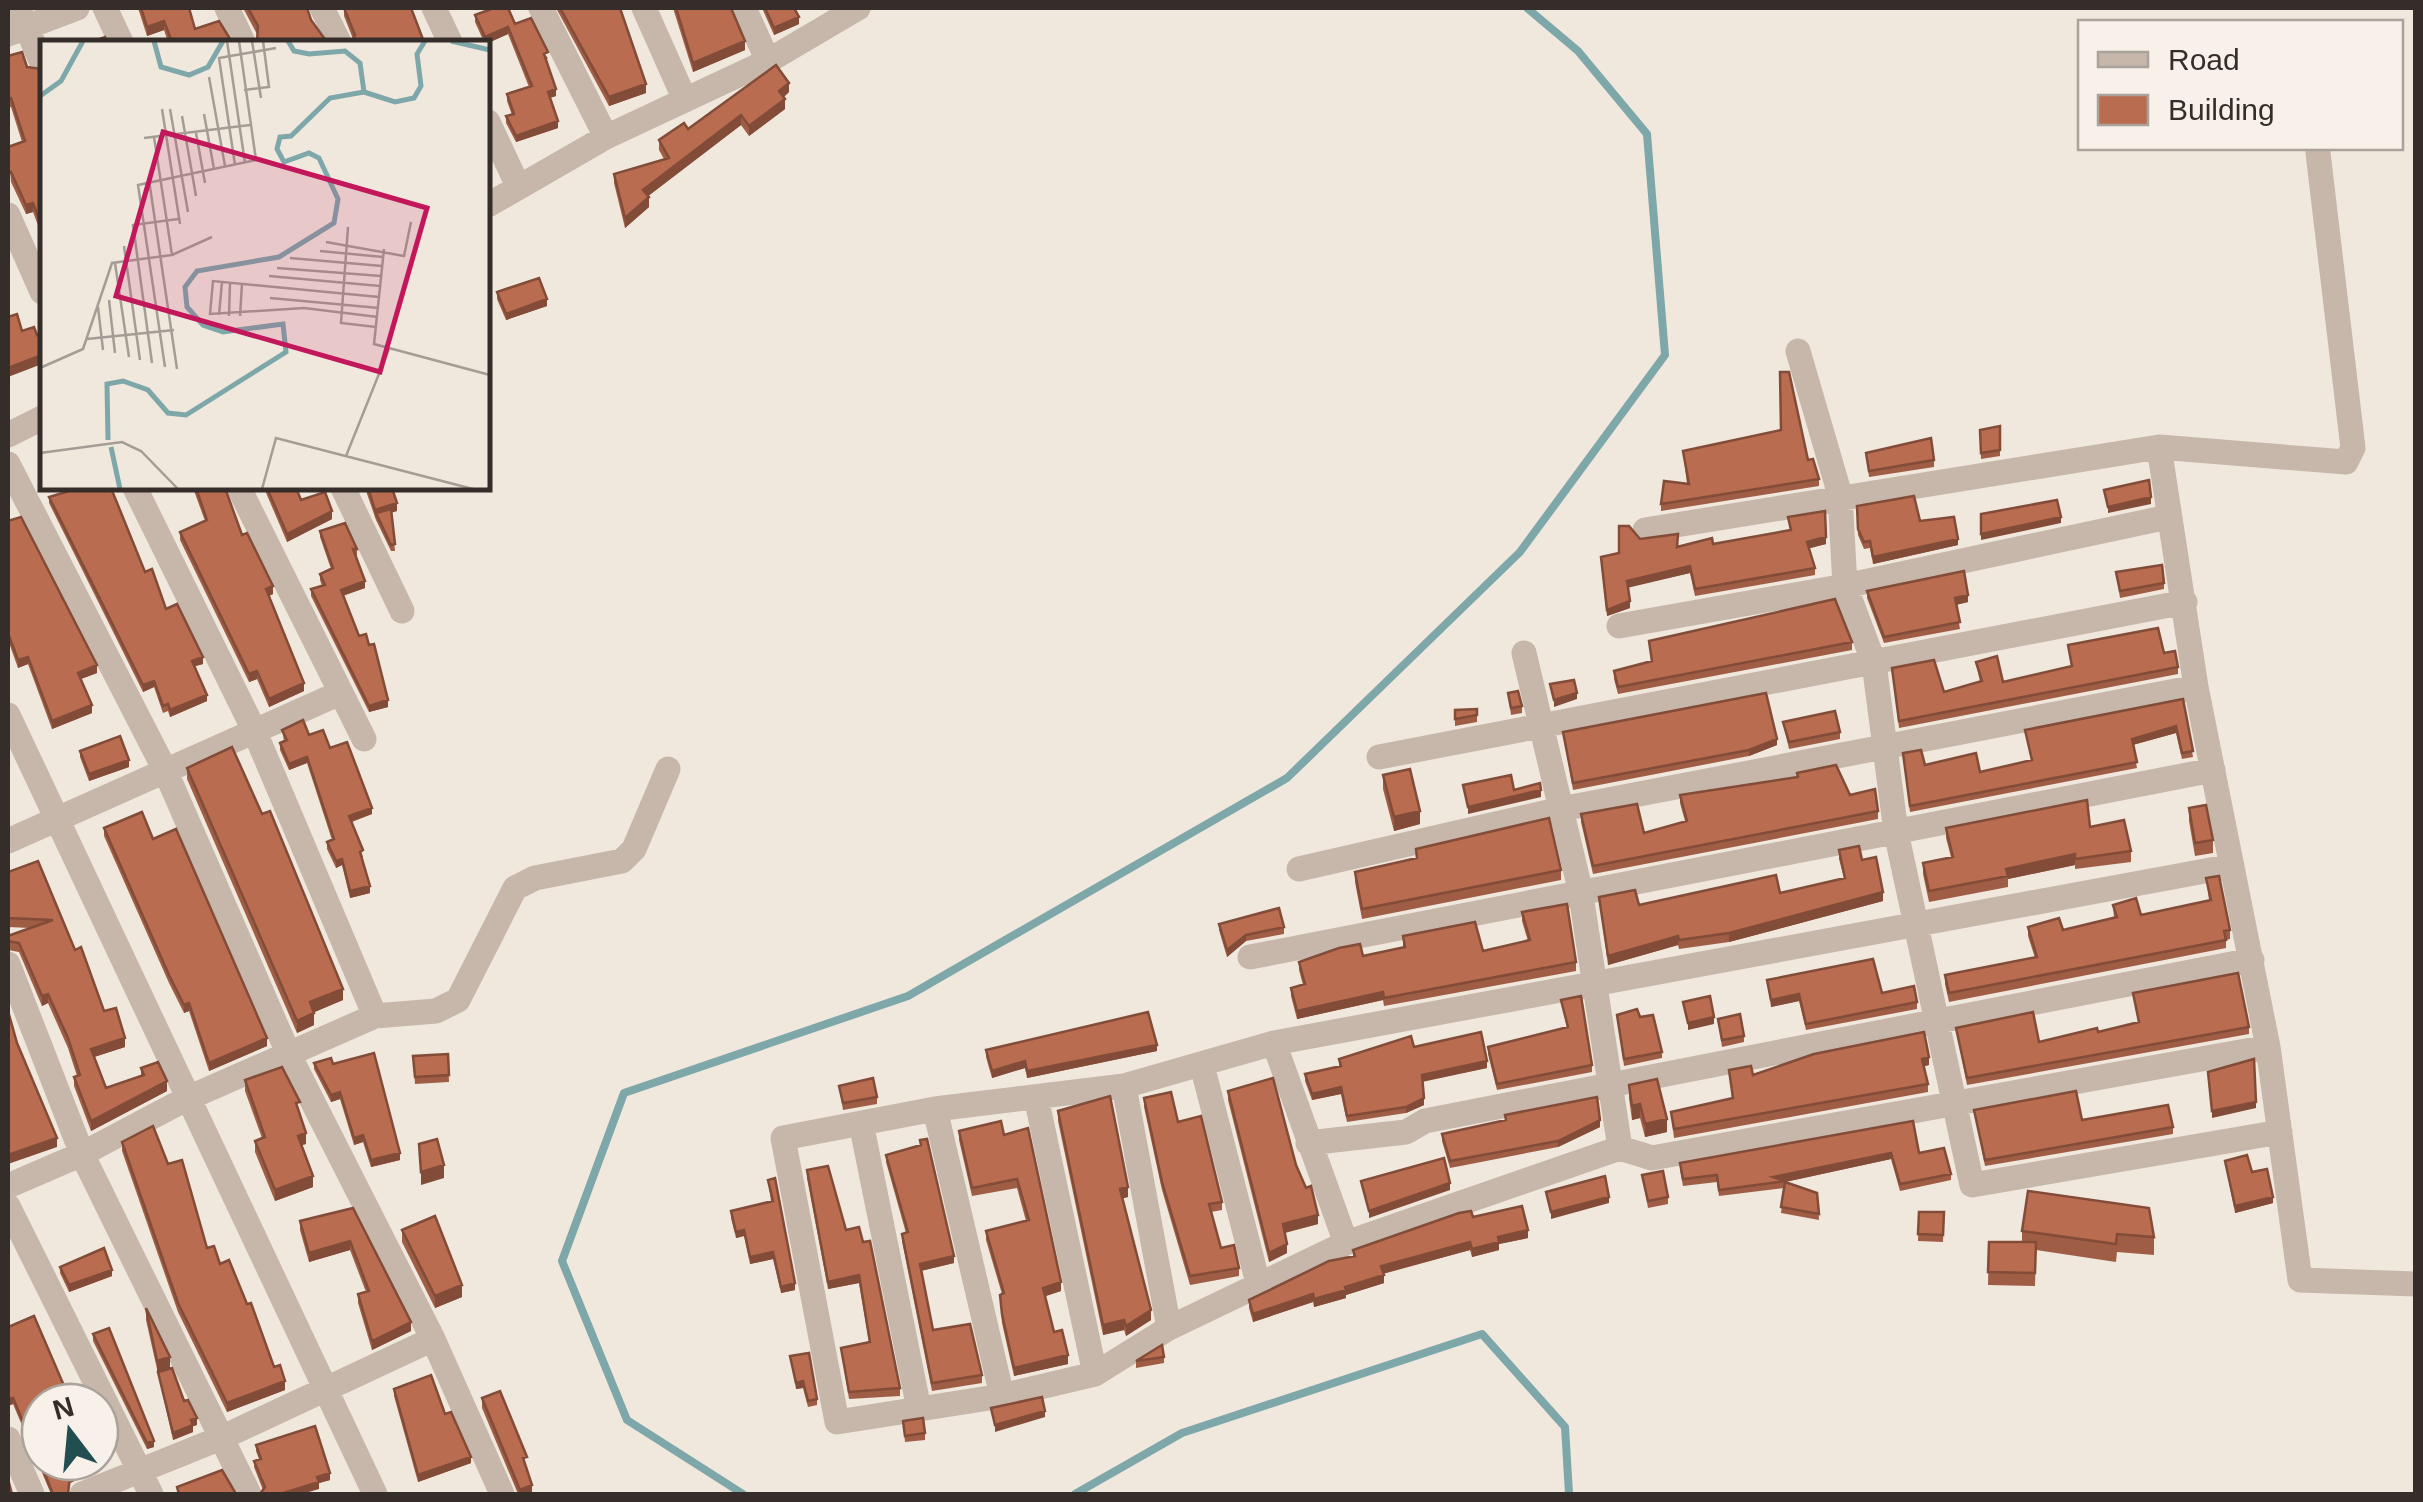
<svg xmlns="http://www.w3.org/2000/svg" width="2423" height="1502" font-family="Arial,sans-serif">
	<style>
		.lines { fill: none; stroke-linecap: round; stroke-linejoin: round }
		.stream { stroke: #7ea7aa; stroke-width: 8 }
		.minor { stroke: #c7b7aa; stroke-width: 25 }
		.wall { fill: #a05d45 }
		.shaded-wall { fill: #824c38 }
		.building { fill: #ba6c50; stroke: #824c38; stroke-width: 2.5 }
		.inset-river { fill: none; stroke: #7ea7aa; stroke-width: 5 }
		.inset-road { fill: none; stroke: #a59d95; stroke-width: 2.5 }
		.view { fill: #c2185b; fill-opacity: 0.15; stroke: #c2185b; stroke-width: 5 }
		.inset-edge { fill: none; stroke: #352d29; stroke-width: 5 }
	</style>
	<rect width="100%" height="100%" fill="#f0e7dd"/>
	<g class="lines">
		<path class="stream" d="M743,1494L627,1420L562,1261L624,1093L908,996L1287,778L1520,552L1665,355L1647,134L1578,51L1527,8
			M1075,1494L1182,1433L1482,1334L1565,1427L1569,1494"/>
		<path class="minor" d="M18,8L42,63
			M105,8L121,42
			M227,8L243,42
			M322,8L339,42
			M434,8L450,42
			M541,8L606,137
			M644,8L685,100
			M744,8L768,61
			M8,34L77,8
			M488,122L518,186
			M488,205L606,137L768,61L858,8
			M8,215L42,292
			M1798,351L1840,495L1845,586L1874,663L1896,832L1972,1185L2280,1132
			M8,435L42,418
			M2159,447L2196,687L2268,1047L2300,1280L2416,1284
			M8,464L165,770L289,1055L433,1339L502,1494
			M239,488L364,739
			M343,488L402,611
			M1645,530L2159,447L2346,462L2353,448L2318,153
			M1619,626L1845,586L2168,517
			M1524,653L1580,889L1620,1148
			M8,715L375,1494
			M1379,757L2185,602
			M8,841L340,693
			M2232,866L1274,1043L1124,1086L935,1109L783,1138L837,1422L1002,1396L1095,1374L1169,1328L1346,1243L1620,1148L1652,1158L2268,1047
			M1299,869L1561,809L2196,687
			M1250,957L2213,770
			M8,964L82,1154L249,1494
			M375,1016L436,1011L458,1000L515,888L535,878L622,861L634,849L668,769
			M1274,1043L1346,1243
			M1202,1065L1259,1287
			M1124,1086L1169,1328
			M1036,1097L1095,1374
			M935,1109L1002,1396
			M861,1123L919,1409
			M1308,1143L1406,1132L1425,1121L2252,960
			M8,1186L82,1154L186,1099L375,1016L254,730L135,488
			M8,1206L151,1494
			M8,1439L32,1494
			M82,1494L221,1438L433,1339"/>
	</g>
	<path class="wall" d="M138,8H189L195,29L232,42H168L164,30L147,36Z
		M243,8H307L257,41V34Z
		M344,8H411L353,39L344,16Z
		M556,8H620L646,93L609,106Z
		M673,8H731L745,50L693,72Z
		M762,8H794L799,24L774,35Z
		M475,15L515,24L548,58L546,60L556,96L550,98L558,128L516,142L506,123V116L512,115L507,101V94L529,87L508,34L488,43L484,42L475,22Z
		M8,56L27,67L42,69V236L33,212L26,214L11,182L8,147L22,142L11,107L8,108Z
		M789,92L784,97L785,109L749,136L741,125L648,196L649,207L625,228L614,183V174L664,159L659,150V140Z
		M497,292L547,306L506,320L497,299Z
		M2000,426V456L1981,459L1980,430Z
		M1683,451L1808,460L1819,479V486L1661,511V504L1687,484Z
		M1866,453L1934,460V467L1869,477Z
		M193,488H225L242,535L273,594L269,596L304,691L269,707L257,679L249,682L180,540V532L205,521Z
		M264,488H296L301,500L332,519L287,542Z
		M365,488H392L397,511L391,512L395,551H391L376,520Z
		M49,497L145,572L166,609L203,664L195,666L207,701L170,717L168,711L163,713L154,687L143,692L49,503Z
		M1857,506L1920,521L1958,545L1873,564L1870,548L1864,549L1858,535Z
		M1788,517L1826,544L1809,548L1815,568V575L1695,596L1690,573L1628,587L1630,608L1607,616L1601,563L1619,553L1713,544L1790,530Z
		M8,521L97,673L81,679L92,713L52,729L28,664L18,668L8,640Z
		M320,531L357,549V556H356L365,588L343,596L388,707L369,712L311,596V589L322,586L320,580V574L331,569L320,537Z
		M2116,572L2164,583V589L2120,598Z
		M1867,591L1968,602L1956,605L1960,629L1884,643L1867,598Z
		M1649,641L1852,642V650L1618,694L1614,679V671L1651,661Z
		M2068,645L2164,653L2178,667V674L1899,728L1892,668L1944,692L1980,682L1976,662L2003,682L2071,666Z
		M1508,693L1522,706V713L1511,715Z
		M2183,699L2193,757L2182,759L2176,733L2133,745L2137,768L1910,812L1903,753L1925,765L1980,772L2031,760L2025,730Z
		M1477,709V722L1455,726V710Z
		M1783,722L1840,732V739L1789,749Z
		M282,730L309,735L330,748L372,814L352,822L363,857H361L370,893L350,898L342,865L336,868L327,849V842L332,840L307,763L289,770L280,750V743L284,741Z
		M1563,732L1777,745L1749,756L1573,790Z
		M80,751L129,767L89,781L80,757Z
		M187,768L343,1000L314,1012V1025L297,1033L187,779Z
		M1797,773L1850,795L1878,811V819L1593,874L1581,822V814L1644,833L1685,821L1680,803V795L1797,777Z
		M1383,775L1420,824L1394,831L1383,789Z
		M2189,808L2213,840V853L2195,856L2189,821Z
		M2090,827L2131,851V862L2075,869V865L2008,879V887L1929,902L1923,874V863L1951,857L1946,838V828Z
		M104,828L267,1046L209,1071L189,1011L184,1013L169,983L104,836Z
		M1416,849L1561,870V880L1362,919L1355,882V872L1416,858Z
		M1839,850L1862,860L1883,901L1729,942L1679,949L1678,945L1608,965L1599,897L1639,905L1780,893L1844,878L1839,859Z
		M8,872L75,950L104,1011L125,1047L94,1057L106,1088L141,1076V1068L167,1091L91,1131L74,1086V1077L77,1076L68,1048L48,1003L42,1006L19,952L8,950V936L30,928L8,927Z
		M2206,878L2230,930V939L2226,940V948L1949,1002L1945,984V975L2035,958L2028,936V927L2063,930L2114,918L2113,905L2141,915L2209,900Z
		M1522,912L1576,962V971L1384,1006L1383,1000L1297,1019L1291,996V988L1303,985L1299,970V962L1363,956L1403,948V936L1483,951L1528,941L1522,921Z
		M1219,924L1284,927V934L1246,941L1227,957L1219,930Z
		M1767,980L1917,1002V1009L1806,1030L1799,1001L1771,1007Z
		M2133,993L2249,1027V1034L1967,1085L1956,1028L2039,1042L2098,1032L2138,1022Z
		M1561,1000L1592,1065V1072L1497,1090L1488,1054V1047L1567,1028Z
		M1617,1015L1640,1017L1662,1052V1058L1624,1066Z
		M1718,1019L1744,1036V1042L1722,1047Z
		M1414,1047L1487,1068L1422,1081L1424,1105L1406,1113L1347,1122L1341,1094L1312,1100L1305,1081V1074L1339,1067V1059Z
		M986,1050L1157,1051L1027,1078L1025,1068L992,1078L986,1057Z
		M448,1054L449,1082L415,1084L413,1056Z
		M314,1063L333,1064L400,1160L371,1167L363,1142L354,1145L340,1099L331,1102L314,1069Z
		M1929,1065L1924,1066L1928,1084V1092L1674,1138L1671,1112L1732,1098L1729,1070L1753,1075Z
		M245,1080L300,1113L306,1144L301,1145L313,1187L275,1201L255,1152V1141L262,1138L245,1091Z
		M1629,1085L1667,1132L1645,1137L1640,1118L1632,1120L1629,1098Z
		M839,1086L877,1097V1104L843,1110Z
		M1228,1091L1296,1165L1318,1224L1285,1233L1287,1253L1269,1262L1228,1100Z
		M1144,1098L1178,1122L1222,1202V1210L1211,1212L1221,1248L1239,1268V1276L1190,1285L1162,1190L1144,1107Z
		M1974,1110L2173,1127V1134L1985,1166Z
		M1058,1111L1128,1197L1123,1198L1151,1320L1126,1336L1124,1330L1103,1335L1058,1121Z
		M1505,1115L1600,1127L1558,1147L1450,1168L1442,1141V1134L1505,1121Z
		M959,1131L1004,1135L1061,1291L1045,1296L1054,1332L1068,1364L1014,1376L1002,1323L1000,1295L1002,1294L986,1240V1231L1026,1221L1017,1188L972,1196L959,1140Z
		M920,1140L954,1263L921,1271L933,1330L982,1375V1383L932,1391L902,1241V1234L906,1233L886,1162V1155L920,1146Z
		M122,1142L168,1164L207,1248L220,1264L285,1390L227,1412L178,1312L122,1151Z
		M1919,1153L1951,1174V1180L1900,1191L1891,1159L1785,1182L1817,1193L1819,1220L1781,1213L1784,1188L1719,1196L1717,1182L1683,1186L1680,1170V1163Z
		M2225,1161L2252,1172L2273,1203L2235,1213Z
		M807,1170L846,1230L900,1388V1396L849,1399L841,1348L869,1342L859,1283L828,1289L807,1178Z
		M1642,1175L1668,1197V1204L1648,1208Z
		M768,1180L795,1290L781,1293L773,1259L750,1264L744,1236L736,1238L731,1218V1211L771,1201Z
		M2028,1191L2154,1237V1255L2117,1252L2116,1262L2036,1250L2035,1286L1988,1285L1989,1242H2022V1231Z
		M353,1208L411,1331L372,1350L358,1303V1294L366,1292L350,1250L309,1262L300,1230V1221Z
		M1919,1212H1944L1943,1242L1918,1241Z
		M1473,1217L1528,1238L1499,1244V1250L1472,1257L1470,1250L1383,1274L1384,1283L1346,1295V1298L1314,1307L1313,1302L1253,1322L1249,1308V1300L1353,1256V1250Z
		M402,1230L462,1297L435,1308L402,1242Z
		M60,1267L112,1276L69,1292L60,1273Z
		M146,1308L170,1369L197,1425L193,1426V1432L173,1440L146,1320Z
		M8,1327L98,1470L70,1483L68,1494H51L13,1404L8,1406Z
		M93,1334L154,1447L147,1449L93,1341Z
		M790,1356L817,1399V1405L808,1407L803,1388L796,1389Z
		M1164,1357V1363L1136,1368V1361Z
		M394,1389L445,1414L471,1463L418,1482L394,1396Z
		M482,1398L527,1467L532,1494H518L482,1408Z
		M903,1421L925,1433V1440L905,1442Z
		M256,1445L330,1480L319,1483V1489L263,1490L254,1467V1461L259,1459L256,1451Z"/>
	<path class="shaded-wall" d="M799,17V24L774,35V28Z
		M164,21V30L147,36V27Z
		M508,27V34L488,43L485,42V37Z
		M745,41V50L693,72V63Z
		M789,83V92L779,100V91Z
		M646,84V93L609,106V97Z
		M556,89V96L548,98V92Z
		M785,99V109L749,136V126Z
		M741,115V125L643,200V190Z
		M558,121V128L516,142V136Z
		M649,197V207L625,228V218Z
		M33,203V212L26,214V205Z
		M547,299V306L506,320V314Z
		M42,355V364L8,377V368Z
		M2151,497V504L2108,513V507Z
		M397,503V511L378,517L376,513L375,518V510Z
		M332,511V519L287,542V534Z
		M2061,517V523L1981,540V534Z
		M1826,537V544L1807,549V542Z
		M1958,539V545L1873,564V557Z
		M1690,566V573L1627,588V581Z
		M365,581V588L341,596V590Z
		M273,586V594L266,597V589Z
		M1968,595V602L1955,605V598Z
		M1630,601V608L1607,616V610Z
		M28,657V664L18,668V660Z
		M203,657V664L192,667V661Z
		M97,665V673L78,680V673Z
		M257,671V679L249,682V674Z
		M154,681V687L143,692V685Z
		M304,683V691L269,707V699Z
		M1577,693V699L1554,707V700Z
		M207,695V701L170,717V710Z
		M388,700V707L369,712V706Z
		M92,705V713L52,729V721Z
		M2176,726V733L2132,745V739Z
		M1777,739V745L1749,756V750Z
		M307,757V763L289,770V764Z
		M129,760V767L89,781V774Z
		M1541,790V797L1468,814V807Z
		M372,808V814L349,822V816Z
		M1420,811V824L1394,831V817Z
		M2075,854V865L2008,879L2006,869Z
		M342,859V865L336,868V861Z
		M370,886V893L350,898V891Z
		M1883,892V901L1729,942V933Z
		M1246,935V941L1227,957V950Z
		M1678,936V945L1608,965V956Z
		M343,989V1000L310,1014V1002Z
		M1383,992V1000L1297,1019V1011Z
		M48,994V1003L42,1006V996Z
		M1799,994V1001L1771,1007V1000Z
		M189,1003V1011L184,1013V1005Z
		M314,1013V1025L297,1033V1021Z
		M1714,1017V1024L1688,1030V1023Z
		M125,1038V1047L91,1058V1049Z
		M267,1038V1046L209,1071V1063Z
		M1157,1045V1051L1027,1078V1071Z
		M1929,1057V1065L1922,1067V1059Z
		M1025,1061V1068L992,1078V1071Z
		M1487,1061V1068L1422,1082V1075Z
		M167,1081V1091L91,1131V1121Z
		M1341,1087V1094L1312,1100V1094Z
		M340,1092V1099L331,1102V1095Z
		M1424,1098V1105L1406,1113V1107Z
		M2256,1102V1108L2212,1118V1111Z
		M1640,1104V1118L1632,1120V1106Z
		M1667,1119V1132L1645,1137V1124Z
		M1600,1120V1127L1558,1147V1141Z
		M306,1133V1144L298,1146V1136Z
		M363,1135V1142L354,1145V1138Z
		M57,1138V1147L8,1164V1155Z
		M400,1153V1160L371,1167V1160Z
		M1891,1153V1159L1785,1182L1773,1177Z
		M444,1165V1178L421,1185V1172Z
		M313,1176V1187L275,1201V1190Z
		M1450,1183V1190L1369,1218V1211Z
		M1128,1187V1197L1120,1199V1189Z
		M1609,1197V1203L1551,1219V1212Z
		M2273,1197V1203L2235,1213V1206Z
		M1318,1215V1224L1283,1233V1224Z
		M744,1230V1236L736,1238V1232Z
		M1528,1230V1238L1499,1244V1250L1472,1257V1249L1498,1237Z
		M350,1241V1250L309,1262V1253Z
		M1470,1242V1250L1381,1274V1266Z
		M1287,1244V1253L1269,1262V1253Z
		M773,1252V1259L750,1264V1257Z
		M954,1256V1263L920,1271V1264Z
		M112,1270V1276L69,1292V1285Z
		M859,1275V1283L828,1289V1282Z
		M1384,1275V1283L1346,1295V1298L1314,1307V1299Z
		M1061,1282V1291L1043,1297V1288Z
		M795,1283V1290L781,1293V1287Z
		M462,1285V1297L435,1308V1296Z
		M1313,1294V1302L1253,1322V1314Z
		M1151,1310V1320L1126,1336V1326Z
		M1124,1320V1330L1103,1335V1325Z
		M411,1322V1331L372,1350V1341Z
		M1068,1355V1364L1014,1376V1368Z
		M170,1357V1369L157,1373V1361Z
		M285,1381V1390L227,1412V1403Z
		M803,1381V1388L796,1389V1383Z
		M13,1398V1404L8,1406V1399Z
		M1045,1411V1417L995,1432V1425Z
		M197,1418V1425L193,1426V1432L173,1440V1433L191,1420Z
		M154,1441V1447L147,1449V1443Z
		M471,1457V1463L418,1482V1475Z
		M98,1463V1470L70,1483L67,1494L70,1476Z
		M330,1473V1480L319,1483V1489L302,1494H280L317,1477Z
		M532,1485V1494H520V1490Z"/>
	<path class="building" d="M141,8H189L195,29L219,21L232,42H172L164,21L147,27Z
		M248,8H307L311,20L327,42H255L257,41L258,26Z
		M344,8H411L424,42H352L355,35Z
		M494,8H508L515,24L531,18L548,52L544,54L556,89L548,92L558,121L516,136L506,116L514,114L507,94L532,86L508,27L485,37L475,15Z
		M560,8H620L646,84L609,97Z
		M676,8H731L745,41L693,63Z
		M765,8H794L799,17L774,28Z
		M105,37L107,42H91Z
		M22,52L27,67L42,69V227L33,203L26,205L11,172L8,174V147L25,141L11,98L8,99V56Z
		M776,65L789,83L779,91L785,99L749,126L741,115L643,190L649,197L625,218L614,174L669,158L659,140L684,123L688,129Z
		M539,278L547,299L506,314L497,292Z
		M17,314L22,331L34,327L37,335L42,333V355L8,368V317Z
		M1780,372H1789L1808,460L1813,459L1819,479L1661,504L1664,481L1689,484L1683,451L1781,430Z
		M2000,426V450L1981,453L1980,430Z
		M1931,438L1934,460L1869,471L1866,453Z
		M2149,480L2151,497L2108,507L2104,490Z
		M79,488H111L145,572L152,569L166,609L177,604L203,657L192,661L207,695L170,710L168,704L163,706L154,681L143,685L49,497Z
		M196,488H225L242,535L247,533L273,586L266,589L304,683L269,699L257,671L249,674L180,532L207,520Z
		M267,488H296L301,500L325,492L332,511L287,534Z
		M368,488H392L397,503L375,510Z
		M1914,496L1920,521L1954,517L1958,539L1873,557L1870,541L1864,542L1858,529L1857,506Z
		M2057,500L2061,517L1981,534V514Z
		M391,509L395,544L391,545L376,513Z
		M1825,511L1826,537L1807,542L1815,568L1695,589L1690,566L1627,581L1630,601L1607,610L1601,557L1619,553V526H1629L1640,539L1678,534L1677,547L1712,538L1713,544L1791,530L1788,517Z
		M21,517L97,665L78,673L92,705L52,721L28,657L18,660L8,633V521Z
		M345,523L357,549H353L365,581L341,590L359,636L366,634L369,645L374,644L388,700L369,706L311,589L325,585L320,574L333,568L320,531Z
		M2162,565L2164,583L2120,591L2116,572Z
		M1964,571L1968,595L1955,598L1960,622L1884,637L1867,591Z
		M1835,599L1852,642L1618,687L1614,671L1652,661L1649,641Z
		M2158,628L2164,653L2175,651L2178,667L1899,721L1892,668L1934,660L1944,692L1982,681L1976,662L1997,656L2003,682L2072,666L2068,645Z
		M1574,680L1577,693L1554,700L1550,684Z
		M1518,691L1522,706L1511,708L1508,693Z
		M1766,693L1777,739L1749,750L1573,783L1563,732Z
		M2183,699L2193,751L2182,753L2176,726L2132,739L2137,762L1910,806L1903,753L1921,750L1925,765L1976,753L1980,772L2032,760L2025,730Z
		M1477,709V715L1455,719V710Z
		M1835,711L1840,732L1789,742L1783,722Z
		M303,720L309,735L323,730L330,748L347,742L372,808L349,816L363,850L360,852L370,886L350,891L342,859L336,861L327,842L334,839L307,757L289,764L280,743L287,740L282,730Z
		M120,736L129,760L89,774L80,751Z
		M232,747L262,814L270,811L343,989L310,1002L314,1013L297,1021L187,768Z
		M1836,765L1850,795L1875,789L1878,811L1593,866L1581,814L1637,804L1644,833L1687,821L1680,795L1798,777L1797,773Z
		M1410,769L1420,811L1394,817L1383,775Z
		M1511,775L1514,790L1540,783L1541,790L1468,807L1463,785Z
		M2087,800L2090,827L2124,820L2131,851L2075,859V854L2006,869L2008,876L1929,891L1923,863L1953,857L1946,828Z
		M2206,805L2213,840L2195,843L2189,808Z
		M142,812L153,839L176,829L267,1038L209,1063L189,1003L184,1005L169,975L104,828Z
		M1549,818L1561,870L1362,909L1355,872L1417,858L1416,849Z
		M1859,846L1862,860L1876,857L1883,892L1729,933L1679,940L1678,936L1608,956L1599,897L1635,890L1639,905L1776,875L1780,893L1845,878L1839,850Z
		M38,861L75,950L81,947L104,1011L116,1008L125,1038L91,1049L106,1088L144,1075L141,1068L158,1062L167,1081L91,1121L74,1077L80,1075L68,1038L48,994L42,996L19,943L8,941V936L53,920L8,918V872Z
		M2219,876L2230,930L2224,931L2226,940L1949,993L1945,975L2037,957L2028,927L2059,918L2063,930L2117,917L2113,905L2136,898L2141,915L2211,900L2206,878Z
		M1567,904L1576,962L1384,998L1383,992L1297,1011L1291,988L1305,984L1299,962L1339,948L1360,944L1363,956L1405,947L1403,936L1475,922L1483,951L1530,940L1522,912Z
		M1279,908L1284,927L1246,935L1227,950L1219,924Z
		M1873,959L1882,993L1914,986L1917,1002L1806,1024L1799,994L1771,1000L1767,980Z
		M2238,973L2249,1027L1967,1078L1956,1028L2033,1012L2039,1042L2097,1028L2098,1032L2139,1022L2133,993Z
		M1581,996L1592,1065L1497,1084L1488,1047L1568,1027L1561,1000Z
		M1710,996L1714,1017L1688,1023L1683,1002Z
		M1637,1009L1640,1017L1653,1015L1662,1052L1624,1059L1617,1015Z
		M8,1011L17,1043L57,1138L8,1155V1089L9,1088L8,1084Z
		M1148,1012L1157,1045L1027,1071L1025,1061L992,1071L986,1050Z
		M1740,1014L1744,1036L1722,1040L1718,1019Z
		M1481,1032L1487,1061L1422,1075L1424,1098L1406,1107L1347,1116L1341,1087L1312,1094L1305,1074L1341,1066L1339,1059L1411,1036L1414,1047Z
		M1924,1032L1929,1057L1922,1059L1928,1084L1674,1129L1671,1112L1733,1098L1729,1070L1751,1066L1753,1075L1814,1054Z
		M374,1053L400,1153L371,1160L363,1135L354,1138L340,1092L331,1095L314,1063L331,1058L333,1064Z
		M448,1054L449,1075L415,1077L413,1056Z
		M2254,1059L2256,1102L2212,1111L2208,1072Z
		M282,1067L300,1102L296,1103L306,1133L298,1136L313,1176L275,1190L255,1141L265,1137L245,1080Z
		M873,1078L877,1097L843,1103L839,1086Z
		M1273,1078L1296,1165L1306,1188L1311,1186L1318,1215L1283,1224L1287,1244L1269,1253L1228,1091Z
		M1657,1079L1667,1119L1645,1124L1640,1104L1632,1106L1629,1085Z
		M2076,1091L2082,1120L2168,1105L2173,1127L1985,1160L1974,1110Z
		M1171,1092L1178,1122L1201,1116L1222,1202L1209,1204L1221,1248L1234,1245L1239,1268L1190,1276L1162,1182L1144,1098Z
		M1110,1096L1128,1187L1120,1189L1151,1310L1126,1326L1124,1320L1103,1325L1058,1111Z
		M1597,1097L1600,1120L1558,1141L1450,1161L1442,1134L1506,1120L1505,1115Z
		M1001,1121L1004,1135L1028,1128L1061,1282L1043,1288L1054,1332L1062,1330L1068,1355L1014,1368L1002,1314L1000,1295L1004,1293L986,1231L1029,1220L1017,1179L972,1188L959,1131Z
		M1913,1121L1919,1153L1944,1148L1951,1174L1900,1184L1891,1153L1773,1177L1785,1181L1719,1190L1717,1175L1683,1179L1680,1163Z
		M153,1126L168,1164L182,1160L207,1248L214,1246L220,1264L229,1260L247,1304L251,1303L274,1367L280,1365L285,1381L227,1403L178,1303L122,1142Z
		M437,1139L444,1165L421,1172L419,1144Z
		M927,1139L954,1256L920,1264L933,1330L970,1324L982,1375L932,1383L902,1234L908,1232L886,1155L921,1145L920,1140Z
		M2247,1155L2252,1172L2267,1169L2273,1197L2235,1206L2225,1161Z
		M1444,1158L1450,1183L1369,1211L1361,1181Z
		M828,1166L846,1230L859,1227L863,1242L870,1241L900,1388L849,1392L841,1348L870,1342L859,1275L828,1282L807,1170Z
		M1663,1171L1668,1197L1648,1201L1642,1175Z
		M1605,1176L1609,1197L1551,1212L1546,1192Z
		M775,1178L795,1283L781,1287L773,1252L750,1257L744,1230L736,1232L731,1211L773,1201L768,1180Z
		M1785,1182L1817,1193L1819,1214L1781,1207Z
		M2028,1191L2149,1208L2154,1237L2117,1234L2116,1244L2022,1231Z
		M1522,1206L1528,1230L1498,1237L1499,1242L1472,1249L1470,1242L1381,1266L1384,1275L1345,1287L1346,1290L1314,1299L1313,1294L1253,1314L1249,1300L1329,1261L1355,1256L1353,1250L1459,1213L1471,1211L1473,1217Z
		M353,1208L411,1322L372,1341L358,1294L369,1291L350,1241L309,1253L300,1221Z
		M1919,1212H1944L1943,1235L1918,1234Z
		M435,1216L462,1285L435,1296L402,1230Z
		M1989,1242H2036L2035,1273L1988,1272Z
		M104,1248L112,1270L69,1285L60,1267Z
		M146,1308L170,1357L157,1361Z
		M34,1316L71,1402H40V1462L13,1398L8,1399V1327Z
		M109,1328L154,1441L147,1443L93,1334Z
		M1162,1345L1164,1357L1136,1361Z
		M809,1353L817,1399L808,1401L803,1381L796,1383L790,1356Z
		M172,1368L184,1401L188,1400L197,1418L191,1420L193,1425L173,1433L158,1372Z
		M431,1375L445,1414L451,1412L471,1457L418,1475L394,1389Z
		M500,1391L527,1457L523,1458L532,1485L520,1490L482,1398Z
		M1042,1397L1045,1411L995,1425L991,1408Z
		M923,1418L925,1433L905,1436L903,1421Z
		M315,1426L330,1473L317,1477L319,1482L280,1494H260L265,1487L254,1461L261,1459L256,1445Z
		M40,1462H98V1463L70,1476L68,1494H53Z
		M222,1470L236,1494H179L177,1487Z
		M8,1479L12,1494H8Z"/>
	<g transform="translate(40 40)">
		<rect width="450" height="450" fill="#f0e7dd"/>
		<path class="inset-river" d="M114,1L121,27L149,35L168,27L183,1M411,1L450,10M324,52L355,62L374,58L381,46L377,14L385,1M0,56L21,41L43,1M68,400L67,344L83,341L108,350L128,373L146,375L246,312L243,284L183,292L163,285L147,267L145,247L157,231L239,217L294,183L298,159L279,118L269,113L244,122L237,109L240,97L251,96L290,58L324,52L320,23L305,11L269,14L254,11L248,1M71,407L80,449"/>
		<path class="inset-road" d="M187,1L205,123M212,1L221,58M169,37L185,126M204,50L229,47L223,1M122,69L140,184M130,69L148,172M164,74L174,129M142,76L156,156M156,93L165,143M104,98L210,85M195,125L179,18L236,8M109,140L137,329M308,187L301,283L336,287M286,202L364,216L371,182M84,206L100,320M344,209L334,304L450,335M280,211L343,217M132,215L172,197M250,218L342,226M75,223L89,317M237,228L341,236M229,236L340,246M230,258L339,268M69,260L75,313M58,267L63,310M179,275L182,242M189,276L190,243M200,276L202,244M338,277L264,268L170,274L173,241L339,257M47,299L134,290M112,323L93,185L138,179M125,327L98,145L216,120L199,1M0,328L43,309L72,223L132,215L114,97M0,413L82,402L101,411L138,449M306,416L349,309M222,449L236,398L433,449"/>
		<path class="view" d="M123,92L387,168L340,332L76,256Z"/>
		<rect width="450" height="450" class="inset-edge"/>
	</g>
	<rect width="2423" height="1502" fill="none" stroke="#352d29" stroke-width="20"/>
	<rect x="2078" y="20" width="325" height="130" fill="#f8f1e9" stroke="#aaa39c" stroke-width="2.5"/>
	<rect x="2098" y="52" width="50" height="15" fill="#c7b7aa" stroke="#aaa39c" stroke-width="2.5"/>
	<text x="2168" y="70" font-size="30" fill="#352d29">Road</text>
	<rect x="2098" y="95" width="50" height="30" fill="#ba6c50" stroke="#aaa39c" stroke-width="2.5"/>
	<text x="2168" y="120" font-size="30" fill="#352d29">Building</text>
	<g transform="translate(70 1432) rotate(344)"><circle r="48" fill="#f8f1e9" stroke="#aaa39c" stroke-width="2.5"/>
	<path d="M0-8L18 38L0 25L-18 38Z" fill="#224e52"/>
	<text y="-15" font-size="28" font-weight="bold" text-anchor="middle" fill="#352d29">N</text>
	</g>
</svg>
